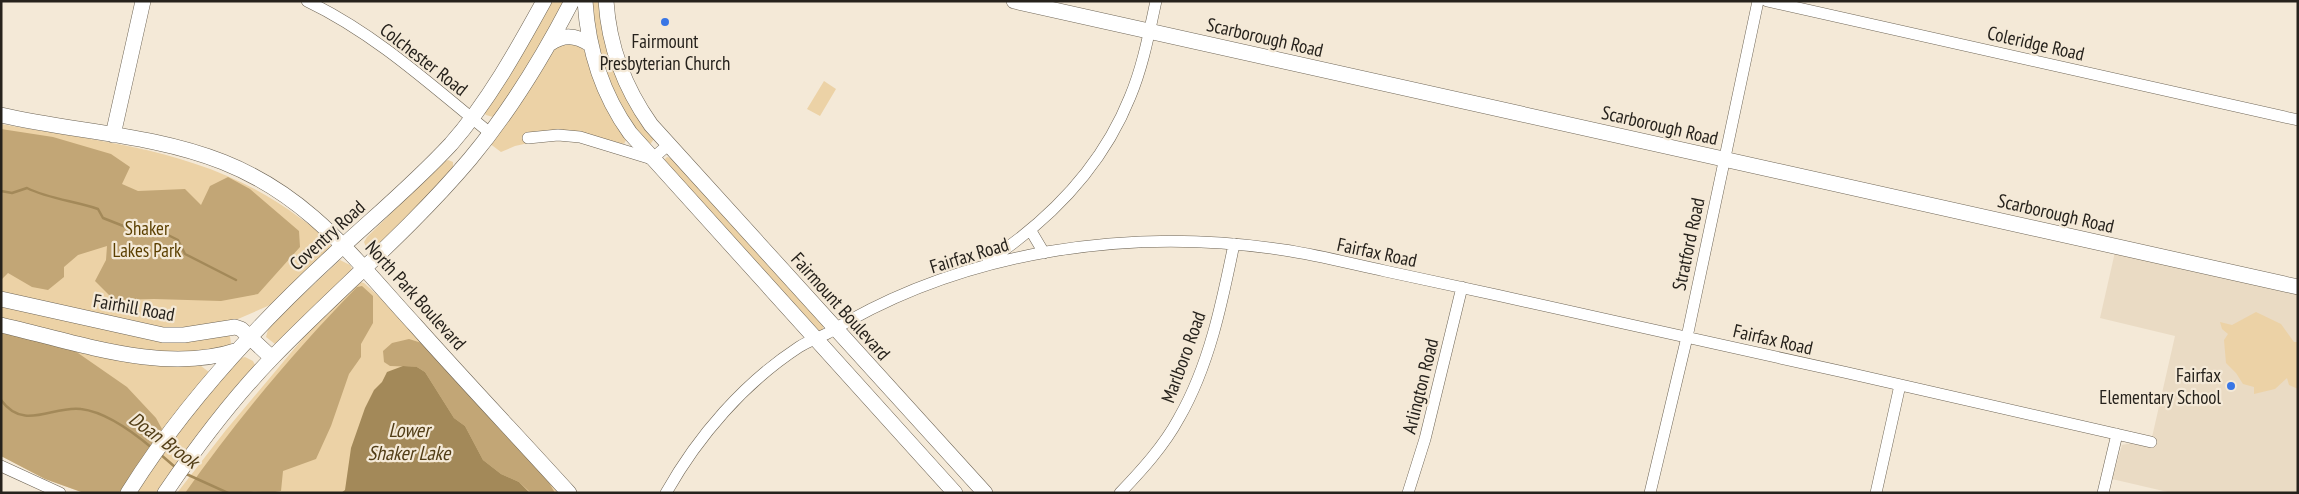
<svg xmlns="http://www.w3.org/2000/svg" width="2299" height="494" font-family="'PT Sans Narrow',sans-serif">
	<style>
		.built { fill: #eadbc4 }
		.green { fill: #ecd2a6 }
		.forest { fill: #c2a676 }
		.water { fill: #a38959 }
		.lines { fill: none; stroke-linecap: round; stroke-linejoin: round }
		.stream { stroke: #a38959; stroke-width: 2.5 }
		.street-casing { stroke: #6e6556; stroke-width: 12 }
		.secondary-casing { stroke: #6e6556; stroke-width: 16 }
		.street { stroke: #fff; stroke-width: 11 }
		.secondary { stroke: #fff; stroke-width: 15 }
		.poi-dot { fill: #3976e5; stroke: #f4e9d7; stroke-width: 2 }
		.labels { text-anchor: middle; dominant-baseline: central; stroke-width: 4.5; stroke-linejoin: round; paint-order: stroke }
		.street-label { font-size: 19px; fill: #26221c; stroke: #f4e9d7 }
		.poi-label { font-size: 19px; fill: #26221c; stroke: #f4e9d7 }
		.park-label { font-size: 19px; fill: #5b3f00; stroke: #f4e9d7 }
		.water-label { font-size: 20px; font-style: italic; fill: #513d16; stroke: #f4e9d7 }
	</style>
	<rect width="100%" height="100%" fill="#f4e9d7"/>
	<path class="built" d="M2115,252L2298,293V493H2172L2112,479L2122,445L2132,443L2150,446L2175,336L2100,318Z"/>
	<path class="green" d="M551,1H567L498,115L493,117L486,115L484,112Z
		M591,1H602L654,139L649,146L628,123L602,67Z
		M573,43L583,49L588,57L623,134L626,140L624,144L573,133L515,146L501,152L489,143L555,46Z
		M824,81L836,89L820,116L807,109Z
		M1,124C108,143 210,150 300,218C311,226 326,235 333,249L270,305L238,319L213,326L178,331L1,294Z
		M667,157L674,159L823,324V330L820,332L664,160Z
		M448,160L453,162V171L378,246L372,249L366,247L364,242L367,237L443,162Z
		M340,260L350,265L353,271L282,341L275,344L266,337L269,326Z
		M360,282L364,283L396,312L560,493H177L226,430L310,330Z
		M1,304L149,338L226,334L230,336L231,344L227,348L162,356L1,321Z
		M2256,312L2281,324L2294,342H2298V389L2289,385L2287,378L2275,389L2254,394V387L2243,384L2236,373L2226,363L2224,340L2228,334L2222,329L2220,322L2232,325Z
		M1,330L155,364L201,366L209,372L124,493H84L45,479L1,456Z
		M245,357L253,361L256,367L160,493H137L166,448L211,390L238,359Z"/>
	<path class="forest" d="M1,129L53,137L111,154L130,167L122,184L138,191L185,189L201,205L210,186L228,177L250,189L299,231L300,247L258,294L221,301L154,299L114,300L95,281L106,260L107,246L78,255L64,267V277L48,290L32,287L8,273L1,280Z
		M362,286L373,296V323L361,344V357L349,374L331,426L316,459L283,471L281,491C268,494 257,490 245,493H185C236,421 295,350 357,287Z
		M1,330L65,344L127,387L156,418L162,429L119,493H84L45,479L1,456Z
		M409,339L425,344L547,479L555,493H531L519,482L501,474L483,460L465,426L454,418L425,372L417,367L390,366L384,362L383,351L392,343Z"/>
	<path class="water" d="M403,366L417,367L425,372L454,418L465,426L483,460L501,474L519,482L530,493H341L345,490L351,448L365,408L374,390L382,382L387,372Z"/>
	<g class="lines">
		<path class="stream" d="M1,191L12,193L27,188C49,199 75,201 98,209L103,218L131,229L148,225L178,240L185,254L236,280
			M1,400C24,432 53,405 81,409C106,412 133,432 152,448
			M160,454L175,467
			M184,473L228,493"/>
		<defs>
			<path id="street" d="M307,1C376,34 432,86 490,133
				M1767,1L2298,120
				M528,138L558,135L580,137L652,159L668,145
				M1031,231L1044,253
				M988,261C1050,220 1102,167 1130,97C1143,66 1149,33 1156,1
				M1,466L60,493
				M666,493C698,436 744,383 799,347C808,341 819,338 828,333C962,251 1129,226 1284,250C1318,255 1352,264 1385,271C1469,289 1552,307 1636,326C1808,364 1979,402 2151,442
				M1120,493C1141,471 1164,446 1179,418C1209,366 1222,303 1234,244
				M1408,493L1425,439L1462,287
				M1650,493L1687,337L1758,1
				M1876,493L1900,385
				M2103,493L2117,434"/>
			<path id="secondary" d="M585,1C588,49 602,94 630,133L955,493
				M606,1C609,47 624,87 651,125L985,493
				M1014,1L2298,287
				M549,44C564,34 575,35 590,44
				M1,115C75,132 152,134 223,162C311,197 354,259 416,326C466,382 518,437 569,493
				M113,135L143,1
				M1,299L163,335H184L235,327L241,329L272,358
				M1,325C76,342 164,375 238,350
				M128,493C183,405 257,325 333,255C373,218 414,184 451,144C488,102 517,50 544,1
				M165,493C197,446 233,398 273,357C338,290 410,230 470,159C510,111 543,57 572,1"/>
		</defs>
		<use href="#street" class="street-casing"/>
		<use href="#secondary" class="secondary-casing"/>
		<use href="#street" class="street"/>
		<use href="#secondary" class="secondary"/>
	</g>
	<g class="poi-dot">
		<circle cx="665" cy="22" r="5"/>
		<circle cx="2231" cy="386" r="5"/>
	</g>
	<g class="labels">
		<g class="street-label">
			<text transform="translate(1265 37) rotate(13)">Scarborough Road</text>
			<text transform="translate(2036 43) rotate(13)">Coleridge Road</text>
			<text transform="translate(424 59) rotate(38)">Colchester Road</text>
			<text transform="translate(1660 125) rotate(13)">Scarborough Road</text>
			<text transform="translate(2056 213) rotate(13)">Scarborough Road</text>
			<text transform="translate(327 235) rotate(-42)">Coventry Road</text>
			<text transform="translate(1688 244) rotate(-78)">Stratford Road</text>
			<text transform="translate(1377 252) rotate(12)">Fairfax Road</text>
			<text transform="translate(969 255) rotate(-17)">Fairfax Road</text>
			<text transform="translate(416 295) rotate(48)">North Park Boulevard</text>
			<text transform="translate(841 306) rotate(48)">Fairmount Boulevard</text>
			<text transform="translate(134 307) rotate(10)">Fairhill Road</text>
			<text transform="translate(1773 339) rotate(13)">Fairfax Road</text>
			<text transform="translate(1183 357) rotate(-70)">Marlboro Road</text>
			<text transform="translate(1420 386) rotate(-76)">Arlington Road</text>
		</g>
		<g class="poi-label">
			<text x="665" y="41">Fairmount<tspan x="665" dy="22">Presbyterian Church</tspan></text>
			<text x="2221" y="375" text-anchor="end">Fairfax<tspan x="2221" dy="22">Elementary School</tspan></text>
		</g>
		<g class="park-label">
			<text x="147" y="228">Shaker<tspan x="147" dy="22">Lakes Park</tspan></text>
		</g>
		<g class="water-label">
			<text x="409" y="430">Lower<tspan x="409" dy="23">Shaker Lake</tspan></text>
			<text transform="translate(164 440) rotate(36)">Doan Brook</text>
		</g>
	</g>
	<rect width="2299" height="494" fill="none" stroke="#26221c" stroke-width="5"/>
</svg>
